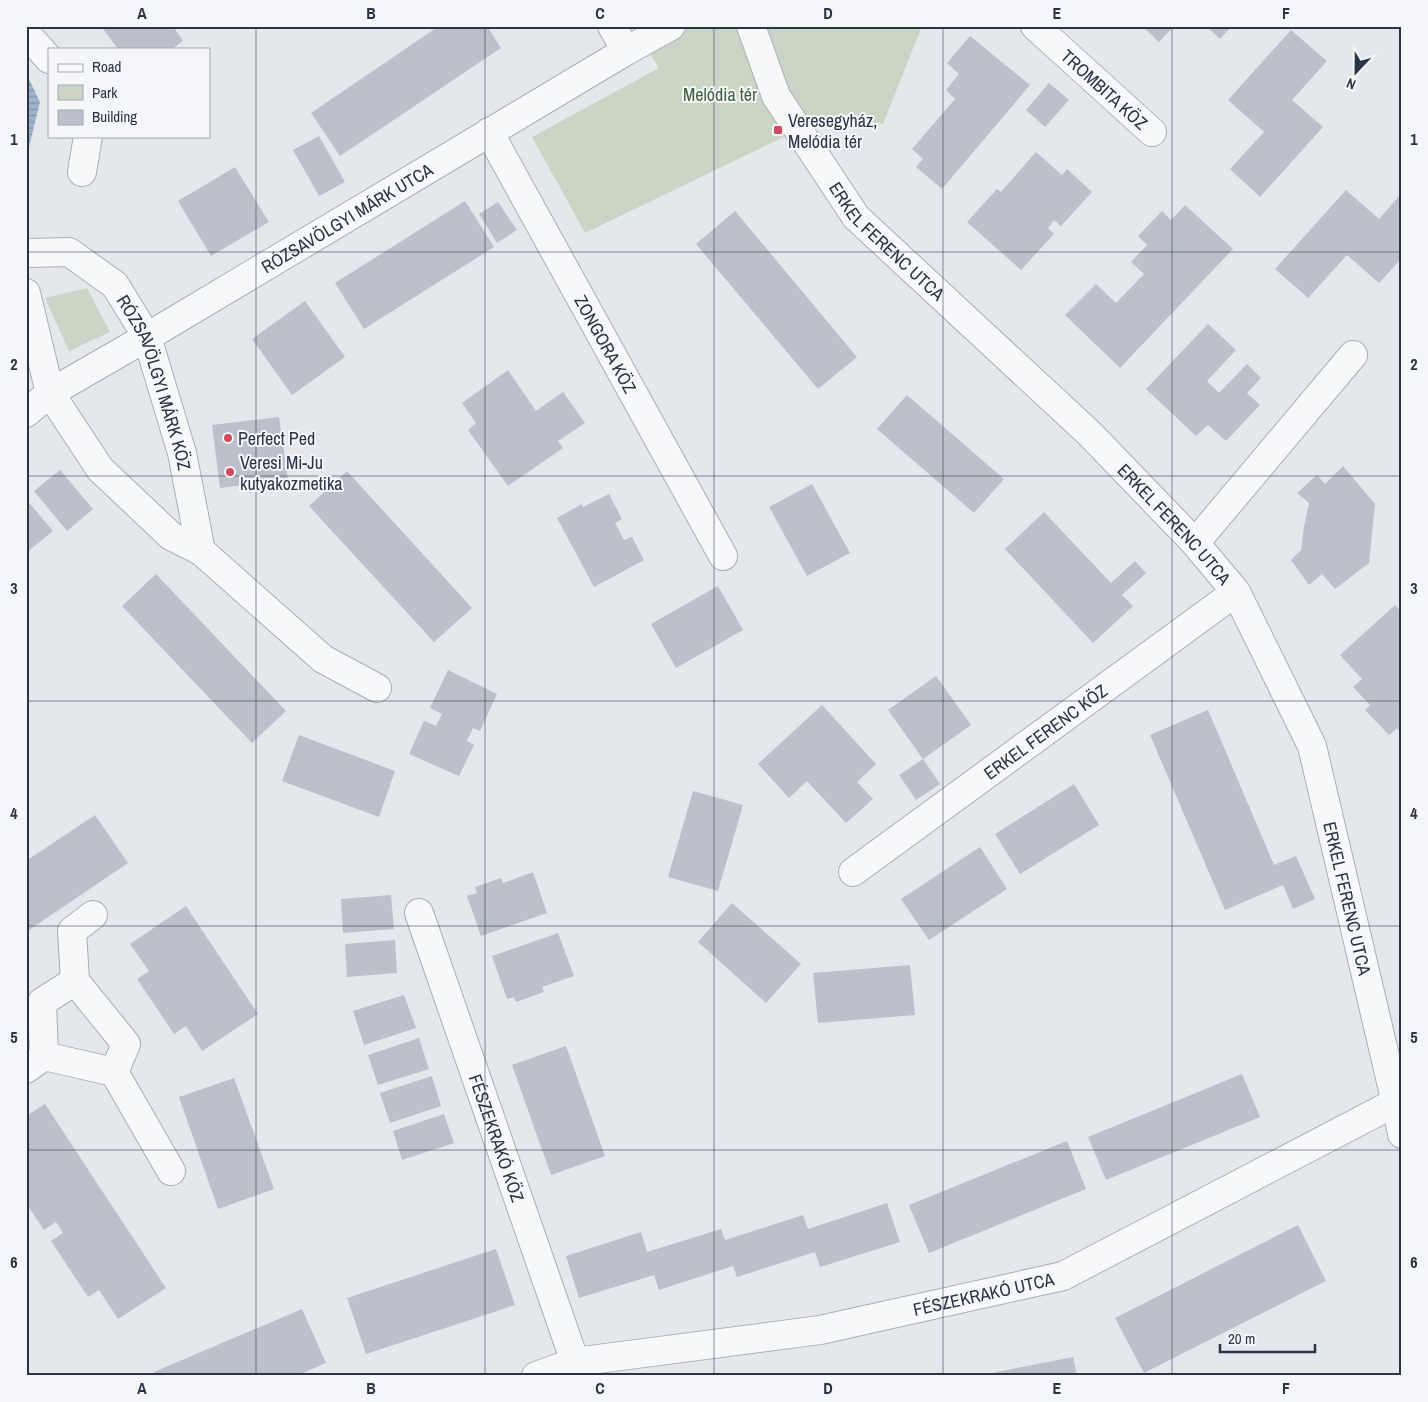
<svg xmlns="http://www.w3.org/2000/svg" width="1428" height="1402" font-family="'Archivo Narrow',sans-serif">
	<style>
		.green { fill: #c9d6c5 }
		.water { fill: url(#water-rules) }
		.building { fill: #bbc0ca }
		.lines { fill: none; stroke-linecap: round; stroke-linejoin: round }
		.minor-casing { stroke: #a9aeb7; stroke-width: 30 }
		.minor { stroke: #f7f8fa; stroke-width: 28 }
		.grid { fill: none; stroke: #2b3445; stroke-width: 1; stroke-opacity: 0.55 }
		.poi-dot { fill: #d1495b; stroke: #f4f6f9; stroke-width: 2 }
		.labels { text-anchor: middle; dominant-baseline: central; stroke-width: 4; stroke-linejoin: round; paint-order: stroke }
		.street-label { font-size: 18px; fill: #2b3445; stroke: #f4f6f9 }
		.park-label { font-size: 18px; fill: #3f6138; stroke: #f4f6f9 }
		.poi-label { font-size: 18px; fill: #2b3445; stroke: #f4f6f9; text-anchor: start }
		.neatline { fill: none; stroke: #2b3445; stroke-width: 2 }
		.grid-label { font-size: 16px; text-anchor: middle; font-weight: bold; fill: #2b3445 }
	</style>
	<defs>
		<pattern id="water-rules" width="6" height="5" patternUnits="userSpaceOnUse" patternTransform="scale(1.25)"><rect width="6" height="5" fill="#9fb4cc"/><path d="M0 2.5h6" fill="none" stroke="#8293a7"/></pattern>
	</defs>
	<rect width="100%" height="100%" fill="#e4e7ec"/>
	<path class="green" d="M632,26H922L883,124L829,115L585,233L532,137L659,68Z
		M87,288L110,332L69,351L45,298Z"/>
	<path class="water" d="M26,73L40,102L29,147L26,151Z"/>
	<path class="building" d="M101,26H173L183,41L172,49H118Z
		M439,26H487L501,48L340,156L311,113Z
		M1142,26H1174L1159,42Z
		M1206,26H1232L1220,39Z
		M1291,30L1327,61L1292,100L1323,127L1260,197L1230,169L1264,132L1228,100Z
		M970,36L1030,85L942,189L916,167L923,159L912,149L955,99L946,90L959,74L947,63Z
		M1049,83L1069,100L1045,127L1026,110Z
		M319,136L345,182L319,196L293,150Z
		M1036,152L1062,175L1067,169L1092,192L1061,226L1054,220L1048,228L1054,234L1021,270L967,222L997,189L1001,192Z
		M235,167L269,222L211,256L178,201Z
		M1346,190L1379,219L1402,193V258L1379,283L1347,255L1308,298L1275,269Z
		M465,201L494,247L364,329L335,283Z
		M498,202L517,230L497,243L479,214Z
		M1185,205L1233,249L1120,368L1065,315L1096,284L1116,303L1144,274L1131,262L1147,245L1138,236L1162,211L1171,220Z
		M735,211L857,357L818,389L696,244Z
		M305,301L345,357L292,395L252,339Z
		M1208,324L1236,350L1207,381L1219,393L1247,364L1261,378L1247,393L1260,405L1226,441L1208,425L1196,436L1146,389Z
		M508,370L536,411L563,392L585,423L558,441L563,448L508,486L468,430L476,423L462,403Z
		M907,395L1004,479L974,513L877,429Z
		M279,417L288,479L220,488L212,425Z
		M1343,466L1375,504L1369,563L1335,589L1322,574L1309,585L1291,560L1301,550L1304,527L1309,503L1297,493L1317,475L1325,484Z
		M60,470L93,509L67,531L34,491Z
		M347,471L472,608L434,642L309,506Z
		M812,484L850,553L807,576L769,507Z
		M609,494L622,519L615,523L624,540L632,537L644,560L594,587L557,518L582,504L583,507Z
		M26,499L53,531L26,553Z
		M1044,512L1111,583L1135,561L1146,573L1122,595L1133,606L1093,643L1005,549Z
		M156,574L286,711L252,743L122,606Z
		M718,586L743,630L676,668L651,624Z
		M1395,605L1402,613V734L1397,728L1389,735L1365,710L1370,705L1353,687L1362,679L1340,655Z
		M448,670L497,694L480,731L473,728L467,741L474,745L459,776L409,754L424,721L436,726L442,714L430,708Z
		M936,676L971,725L923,759L888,710Z
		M822,705L876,764L857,782L873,799L846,823L807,781L789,798L758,764Z
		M1208,710L1274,865L1296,856L1315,899L1293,909L1283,885L1225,910L1150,735Z
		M299,735L395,771L379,817L282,781Z
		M923,759L940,784L916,800L899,775Z
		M1074,784L1099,825L1020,874L995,834Z
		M693,791L743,805L718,891L668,877Z
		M95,815L128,863L29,930L26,926V861Z
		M980,847L1007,889L929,940L901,899Z
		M533,872L547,913L481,936L467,896L477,893L475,887L501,878L503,883Z
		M391,895L394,929L343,933L341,899Z
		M732,903L801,964L766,1003L698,942Z
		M186,906L258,1014L202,1051L186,1026L174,1034L137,979L149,971L130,944Z
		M558,933L574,976L542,987L544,992L516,1002L514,997L507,999L492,956Z
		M395,940L397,973L347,977L345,944Z
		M910,965L915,1015L818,1023L813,973Z
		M404,995L416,1028L364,1045L353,1011Z
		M419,1038L429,1069L378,1085L368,1055Z
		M566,1046L605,1156L551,1175L512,1065Z
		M1242,1074L1260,1117L1106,1180L1088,1137Z
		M432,1076L441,1106L390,1123L380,1093Z
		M234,1078L274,1189L218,1209L179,1097Z
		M45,1104L166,1288L118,1319L99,1290L88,1297L51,1241L63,1233L56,1222L44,1230L26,1203V1116Z
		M444,1114L454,1143L402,1160L393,1131Z
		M1067,1141L1086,1189L929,1253L909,1205Z
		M887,1203L900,1242L820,1267L815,1252L737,1277L733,1266L659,1290L654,1275L579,1298L566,1256L641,1232L647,1252L721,1229L725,1240L803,1215L808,1229Z
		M1298,1225L1326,1281L1144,1373L1115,1318Z
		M496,1249L515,1305L366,1354L347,1298Z
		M302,1309L326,1363L296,1376H155L154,1372Z
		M1073,1357L1077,1376H984L992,1373Z"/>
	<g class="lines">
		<defs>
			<g id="minor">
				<path d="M612,26L626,51"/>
				<path id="s1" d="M751,26L776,96L856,217L1090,434L1195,543L1236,592L1312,746L1396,1103L1402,1134"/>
				<path id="s2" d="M1035,26L1152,132"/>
				<path d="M26,37L33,41L49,59"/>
				<path id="s3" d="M489,132L723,556"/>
				<path d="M82,172L88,136"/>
				<path id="s4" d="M26,253L69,252L115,285L147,337L182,453L201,551L323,659L377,688"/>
				<path d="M26,293L50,393L100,469L171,536L201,551"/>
				<path id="s5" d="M26,413L50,393L147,337L626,51L671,26"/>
				<path d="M1195,543L1353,355"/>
				<path id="s6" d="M853,872L1236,592"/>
				<path id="s7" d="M419,913L575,1362"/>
				<path d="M75,981L72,931L93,915"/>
				<path d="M26,1069L44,1056L114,1072L126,1044L75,981L42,1002L44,1056"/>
				<path d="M114,1072L171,1171"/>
				<path id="s8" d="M536,1376L575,1362L820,1330L1063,1276L1402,1099"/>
			</g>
		</defs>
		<use href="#minor" class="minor-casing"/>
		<use href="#minor" class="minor"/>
	</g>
	<path class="grid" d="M256,26V1376M485,26V1376M714,26V1376M943,26V1376M1172,26V1376M26,252H1402M26,476H1402M26,701H1402M26,926H1402M26,1150H1402"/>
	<g class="poi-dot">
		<rect x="773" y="125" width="10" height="10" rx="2.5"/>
		<circle cx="228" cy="438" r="5"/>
		<circle cx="230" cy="472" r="5"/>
	</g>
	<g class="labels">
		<g class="street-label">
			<text stroke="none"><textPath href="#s2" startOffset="94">TROMBITA KÖZ</textPath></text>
			<text stroke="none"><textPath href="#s5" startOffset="376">RÓZSAVÖLGYI MÁRK UTCA</textPath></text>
			<text stroke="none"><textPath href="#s1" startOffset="258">ERKEL FERENC UTCA</textPath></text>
			<text stroke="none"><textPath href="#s3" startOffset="242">ZONGORA KÖZ</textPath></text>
			<text stroke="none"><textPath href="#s4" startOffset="206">RÓZSAVÖLGYI MÁRK KÖZ</textPath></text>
			<text stroke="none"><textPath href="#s1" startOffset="662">ERKEL FERENC UTCA</textPath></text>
			<text stroke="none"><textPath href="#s6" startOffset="238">ERKEL FERENC KÖZ</textPath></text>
			<text stroke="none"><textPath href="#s1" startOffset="1082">ERKEL FERENC UTCA</textPath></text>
			<text stroke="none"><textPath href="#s7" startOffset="238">FÉSZEKRAKÓ KÖZ</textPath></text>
			<text stroke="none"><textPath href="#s8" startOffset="456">FÉSZEKRAKÓ UTCA</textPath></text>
		</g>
		<g class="park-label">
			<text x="720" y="94">Melódia tér</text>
		</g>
		<g class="poi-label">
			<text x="788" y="120">Veresegyház,<tspan x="788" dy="21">Melódia tér</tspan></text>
			<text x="238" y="438">Perfect Ped</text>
			<text x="240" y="462">Veresi Mi-Ju<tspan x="240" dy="21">kutyakozmetika</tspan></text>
		</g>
	</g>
	<rect width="1428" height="1402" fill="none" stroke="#f4f6f9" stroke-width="55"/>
	<rect x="48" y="48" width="162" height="90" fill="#f4f6f9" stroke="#a4a8b1"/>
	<rect x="58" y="64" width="25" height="8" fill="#f7f8fa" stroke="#a4a8b1"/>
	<text x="92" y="72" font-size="15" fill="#2b3445">Road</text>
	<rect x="58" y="85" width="25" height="15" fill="#c9d6c5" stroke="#a4a8b1"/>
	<text x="92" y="98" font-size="15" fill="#2b3445">Park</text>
	<rect x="58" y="110" width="25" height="15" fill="#bbc0ca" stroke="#a4a8b1"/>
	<text x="92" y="122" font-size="15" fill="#2b3445">Building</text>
	<g transform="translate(1356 72) rotate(202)" stroke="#f4f6f9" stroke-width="4" paint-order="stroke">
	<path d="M0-4L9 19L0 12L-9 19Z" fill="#2b3445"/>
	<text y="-8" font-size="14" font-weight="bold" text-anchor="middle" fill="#2b3445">N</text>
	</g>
	<path d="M1220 1344v8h95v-8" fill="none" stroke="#2b3445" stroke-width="2.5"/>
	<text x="1228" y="1344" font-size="15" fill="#2b3445" stroke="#f4f6f9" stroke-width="4" paint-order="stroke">20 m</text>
	<rect x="28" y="28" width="1372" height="1346" class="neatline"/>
	<g class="grid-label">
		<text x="142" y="19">A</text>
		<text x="371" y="19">B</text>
		<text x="600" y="19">C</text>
		<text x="828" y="19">D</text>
		<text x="1057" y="19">E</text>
		<text x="1286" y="19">F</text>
		<text x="14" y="145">1</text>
		<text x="1414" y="145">1</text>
		<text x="14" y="370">2</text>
		<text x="1414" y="370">2</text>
		<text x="14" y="594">3</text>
		<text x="1414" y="594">3</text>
		<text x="14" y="819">4</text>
		<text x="1414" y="819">4</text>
		<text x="14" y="1043">5</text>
		<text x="1414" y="1043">5</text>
		<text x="14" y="1268">6</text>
		<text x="1414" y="1268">6</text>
		<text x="142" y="1394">A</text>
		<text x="371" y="1394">B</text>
		<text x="600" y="1394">C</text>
		<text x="828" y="1394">D</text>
		<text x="1057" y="1394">E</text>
		<text x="1286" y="1394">F</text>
	</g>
</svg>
